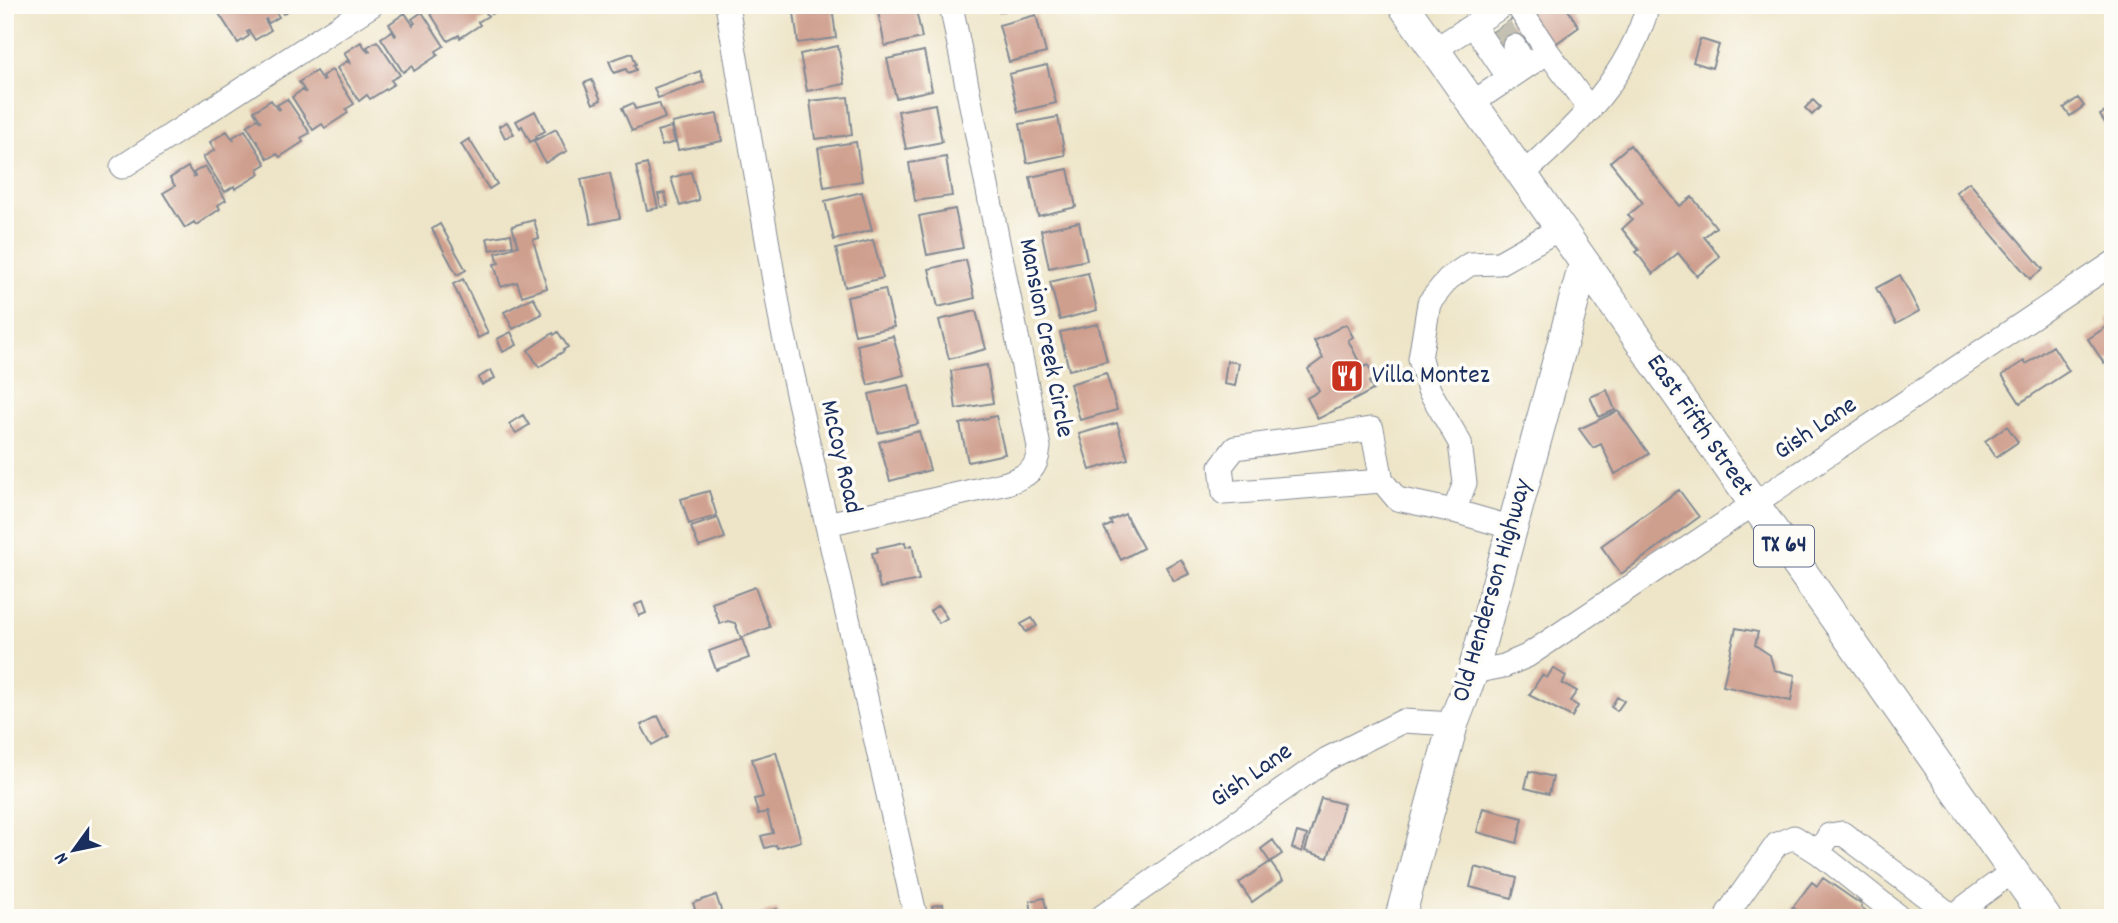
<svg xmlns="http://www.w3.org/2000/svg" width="2118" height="923" font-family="Dekko,sans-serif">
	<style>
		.building { fill: #cf9f8e }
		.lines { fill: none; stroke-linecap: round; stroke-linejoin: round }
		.minor-tunnel { stroke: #c4c1b3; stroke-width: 23; stroke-dasharray: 23 11; stroke-linecap: butt }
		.minor-casing { stroke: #848a93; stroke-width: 25 }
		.major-casing { stroke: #848a93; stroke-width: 32 }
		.minor { stroke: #fff; stroke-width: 23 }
		.major { stroke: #fff; stroke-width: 30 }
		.labels { text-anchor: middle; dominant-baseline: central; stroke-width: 7; stroke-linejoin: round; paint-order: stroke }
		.shield { fill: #fdfcf7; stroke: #5f6c8c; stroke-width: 2 }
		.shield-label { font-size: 24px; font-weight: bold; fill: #1b2f5e }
		.street-label { font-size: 26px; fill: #1b2f5e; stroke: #fdfcf7 }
		.poi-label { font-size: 26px; fill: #1b2f5e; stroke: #fdfcf7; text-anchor: start }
	</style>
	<rect width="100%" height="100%" fill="#fdfcf7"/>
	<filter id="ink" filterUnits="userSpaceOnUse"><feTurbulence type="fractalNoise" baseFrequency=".0143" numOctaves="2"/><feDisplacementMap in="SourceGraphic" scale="14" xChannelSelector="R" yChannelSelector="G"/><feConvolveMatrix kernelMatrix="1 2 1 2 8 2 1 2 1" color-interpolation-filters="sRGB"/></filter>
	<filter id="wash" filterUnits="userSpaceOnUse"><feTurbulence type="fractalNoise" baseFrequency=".00686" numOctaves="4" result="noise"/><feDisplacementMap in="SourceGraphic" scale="28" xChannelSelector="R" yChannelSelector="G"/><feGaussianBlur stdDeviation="1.57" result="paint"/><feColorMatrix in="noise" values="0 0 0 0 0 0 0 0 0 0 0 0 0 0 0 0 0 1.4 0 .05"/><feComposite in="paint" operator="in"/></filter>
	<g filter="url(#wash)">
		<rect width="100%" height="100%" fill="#eee5c8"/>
		<g id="blocks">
			<path class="building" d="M222,5H271L279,17L269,23L266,19L265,20L271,30L255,40L249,31L247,32L249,36L238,43L216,9Z
				M277,5H293L294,7L283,14Z
				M425,5H481L488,16L478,22L480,25L460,38L459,35L448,41Z
				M487,5H513L503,11L501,8L492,14Z
				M793,5H832L836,38L798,43Z
				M886,5H915L922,38L885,46L877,7Z
				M997,5H1021V6L999,12Z
				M1542,5H1565L1579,27L1550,48L1527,13Z
				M422,12L444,46L436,51L438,55L414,71L412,66L403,72L381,38L392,31L395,36L396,35L389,24L405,13L413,25L415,23L412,19Z
				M1036,15L1046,53L1009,62L999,25Z
				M1517,16L1530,35L1498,57L1485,37Z
				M1700,39L1719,45L1712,68L1693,62Z
				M377,41L400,75L391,80L394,84L370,99L367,95L359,101L337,68L347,61L351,64L344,53L361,42L368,52L370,51L367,47Z
				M838,46L845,84L807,91L800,54Z
				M924,51L932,90L896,98L887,59Z
				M632,53L636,64L634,65L636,70L628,73L626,69L614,73L609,61Z
				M1047,65L1056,103L1018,112L1009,74Z
				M332,70L354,104L346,109L348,113L325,128L322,124L313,130L292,97L302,90L306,93L299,82L316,71L323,81L325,80L322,76Z
				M700,71L704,82L658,98L654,88Z
				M592,80L601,100L593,104L584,83Z
				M848,97L852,135L815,139L810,101Z
				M2078,98L2084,106L2070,116L2064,108Z
				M287,99L310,133L301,138L303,142L280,157L277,154L268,159L247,126L257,119L261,122L254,111L271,100L278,110L280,109L277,105Z
				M1813,100L1820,107L1812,115L1805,108Z
				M633,103L635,109L659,103L665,118L632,131L622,108Z
				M935,104L942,142L906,149L898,111Z
				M2113,107V136L2100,115Z
				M535,111L545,131L536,136L537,138L530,142L522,126L520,128L516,121Z
				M717,114L722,141L678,150L672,123Z
				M1058,117L1065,155L1027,163L1020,124Z
				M507,122L514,134L505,138L499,126Z
				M671,127L675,142L662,146L657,131Z
				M556,129L567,151L545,163L534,141Z
				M245,130L266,164L258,169L260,174L235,189L234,186L225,192L203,157L215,150L210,142L227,131L234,141L233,137Z
				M469,139L497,184L489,189L461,144Z
				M856,142L862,181L824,187L818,148Z
				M1630,145L1680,206L1692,197L1716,227L1704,237L1720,257L1697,276L1678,253L1653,274L1636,252L1639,250L1622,229L1632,220L1628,215L1643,203L1610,162Z
				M946,157L952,196L915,201L909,163Z
				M647,164L658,208L647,210L636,167Z
				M205,166L226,200L218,205L220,209L196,225L194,222L185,228L163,193L175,186L170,178L188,167L194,177L195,176L193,173Z
				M1068,169L1076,207L1038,216L1030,177Z
				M691,172L699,200L680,206L671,178Z
				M610,173L620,218L591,224L581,179Z
				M1969,182L2043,269L2030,279L1956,192Z
				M862,192L872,230L834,240L825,201Z
				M665,193L668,206L661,207L658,194Z
				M955,209L963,248L927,255L919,216Z
				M534,220L539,238L533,240L547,288L522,296L517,282L501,287L494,264L499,263L496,253L518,246L512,226Z
				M1079,222L1087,260L1049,268L1041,230Z
				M440,224L466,270L457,275L432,229Z
				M511,234L513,245L490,250L487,238Z
				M873,240L883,278L845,287L836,249Z
				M966,260L975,298L938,307L929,269Z
				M1088,273L1097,310L1060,320L1050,282Z
				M1900,275L1919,311L1896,324L1876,288Z
				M463,279L488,333L478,338L453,284Z
				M885,289L894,327L855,335L847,297Z
				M533,297L542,314L513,329L504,312Z
				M976,311L986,349L949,359L939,320Z
				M2113,316V358L2104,363L2088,339L2109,325L2106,320Z
				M1098,324L1107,361L1069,370L1060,332Z
				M1346,324L1353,337L1348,340L1362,368L1368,365L1375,379L1369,382L1373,390L1318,419L1307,398L1319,391L1308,369L1323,358L1314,341Z
				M511,332L517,345L503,352L497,339Z
				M558,332L568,347L563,350L564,351L539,367L528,350L553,333L554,335Z
				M893,336L904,375L868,385L857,345Z
				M2053,346L2069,371L2020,403L2002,375L2024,361L2026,364Z
				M1227,361L1239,363L1235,386L1224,384Z
				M987,365L993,403L956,409L951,371Z
				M491,370L495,378L482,385L478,378Z
				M1106,373L1117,410L1080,420L1070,384Z
				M909,385L918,424L878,433L869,394Z
				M1607,390L1615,410L1599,417L1590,397Z
				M1618,411L1649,454L1615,474L1601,444L1593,448L1579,429Z
				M523,415L529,425L516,433L509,424Z
				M996,416L1005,454L968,462L960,424Z
				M1117,423L1128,459L1090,470L1079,434Z
				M2007,426L2018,442L1996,457L1985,441Z
				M919,431L930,470L890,481L879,442Z
				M1679,490L1699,517L1621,574L1601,546Z
				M709,491L717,516L689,524L681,499Z
				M1125,514L1143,548L1121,560L1104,528L1112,524L1110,521Z
				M718,518L725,538L699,547L691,527Z
				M905,542L906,547L912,545L919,580L880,588L872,553L878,552L877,548Z
				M1181,559L1189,574L1174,581L1166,567Z
				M755,587L770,627L741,638L735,623L728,621L720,624L712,603Z
				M642,602L646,613L639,616L635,605Z
				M938,605L947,618L939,623L930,611Z
				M1032,618L1037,626L1026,632L1021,624Z
				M1736,628L1758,632L1755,645L1770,655L1774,670L1795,675L1791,701L1723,686Z
				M742,639L749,658L716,670L709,651Z
				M1553,668L1566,676L1562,684H1564L1577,691L1570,701L1578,706L1572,717L1529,695L1542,675L1547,678Z
				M1617,697L1624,701L1617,711L1611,707Z
				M658,716L668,736L652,745L641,725Z
				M776,752L801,841L777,848L776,845L765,848L761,836L773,833L767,812L758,814L754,799L763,797L752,759Z
				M1529,771L1553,777L1549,794L1525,788Z
				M1321,798L1344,804L1328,858L1305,851Z
				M1483,808L1523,818L1517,843L1477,832Z
				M1297,832L1307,835L1302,852L1292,848Z
				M1273,840L1282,854L1270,862L1283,880L1252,902L1239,883L1270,862L1261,849Z
				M1475,867L1517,878L1512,898L1470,887Z
				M1823,878L1862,905L1861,907L1875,918H1794L1798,912L1792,908L1812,882L1817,886Z
				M716,895L723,916L718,918H698L693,903Z
				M1044,898L1048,917L1033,918L1030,901Z
				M943,904L945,917L934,918L932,906Z
				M777,909L780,918H751V917Z"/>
		</g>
	</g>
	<g filter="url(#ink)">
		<use href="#blocks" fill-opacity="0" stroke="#848a93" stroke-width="2"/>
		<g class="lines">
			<path class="minor-tunnel" d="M1500,27L1514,46"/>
			<defs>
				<path id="minor" d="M727,5L782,327L916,918
					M1504,5L1473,25L1509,78
					M1517,5L1548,52
					M1514,46L1526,66
					M1434,50L1473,25
					M1472,103L1548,52L1590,110
					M122,167L372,5
					M1522,175C1576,127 1629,77 1648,5
					M1382,481L1224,493L1221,466L1235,448L1372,429L1382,481L1397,499L1454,511L1513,528
					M1454,511L1465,483L1460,443L1429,390L1420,359L1429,303L1448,279L1470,264L1499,263L1559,229
					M827,524L1007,483C1028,475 1037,471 1039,447L951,5
					M1473,672L1504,666L1527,656L2113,263
					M1728,913L1777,844L1794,837L1819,853
					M1100,918L1327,759L1403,721L1453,724
					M1901,918L1819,853L1829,835L1842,833L1952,916
					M1950,918L2013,871"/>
				<path id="major" d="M1403,5L2046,918
					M1400,918L1453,724L1473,672L1584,264"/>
			</defs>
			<use href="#minor" class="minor-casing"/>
			<use href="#major" class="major-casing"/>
			<use href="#minor" class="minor"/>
			<use href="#major" class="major"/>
		</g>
	</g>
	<defs>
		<symbol id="restaurant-square" viewBox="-11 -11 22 22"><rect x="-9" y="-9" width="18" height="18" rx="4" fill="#c8321e" stroke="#fdfcf7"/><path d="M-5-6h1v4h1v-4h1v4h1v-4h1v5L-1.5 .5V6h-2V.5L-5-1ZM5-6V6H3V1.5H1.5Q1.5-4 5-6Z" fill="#fff"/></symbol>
	</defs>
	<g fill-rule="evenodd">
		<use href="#restaurant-square" x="1328" y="357" width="38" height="38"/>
	</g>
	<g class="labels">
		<rect class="shield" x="1754" y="525.5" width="60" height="41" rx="5"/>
		<g class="shield-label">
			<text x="1784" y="546">TX 64</text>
		</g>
		<g class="street-label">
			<text transform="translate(1045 338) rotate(79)">Mansion Creek Circle</text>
			<text transform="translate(1699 426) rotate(55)">East Fifth Street</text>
			<text transform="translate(1816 429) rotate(-34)">Gish Lane</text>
			<text transform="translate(840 457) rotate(77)">McCoy Road</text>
			<text transform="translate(1493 591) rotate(-74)">Old Henderson Highway</text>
			<text transform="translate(1252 776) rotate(-35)">Gish Lane</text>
		</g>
		<g class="poi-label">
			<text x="1372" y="376">Villa Montez</text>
		</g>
	</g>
	<rect width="2118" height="923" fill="none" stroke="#fdfcf7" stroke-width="28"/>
	<g transform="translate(74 850) rotate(237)" stroke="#fdfcf7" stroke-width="5" paint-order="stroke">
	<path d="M0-5L12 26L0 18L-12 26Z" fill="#1b2f5e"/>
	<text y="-10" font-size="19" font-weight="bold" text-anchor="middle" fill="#1b2f5e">N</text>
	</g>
</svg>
